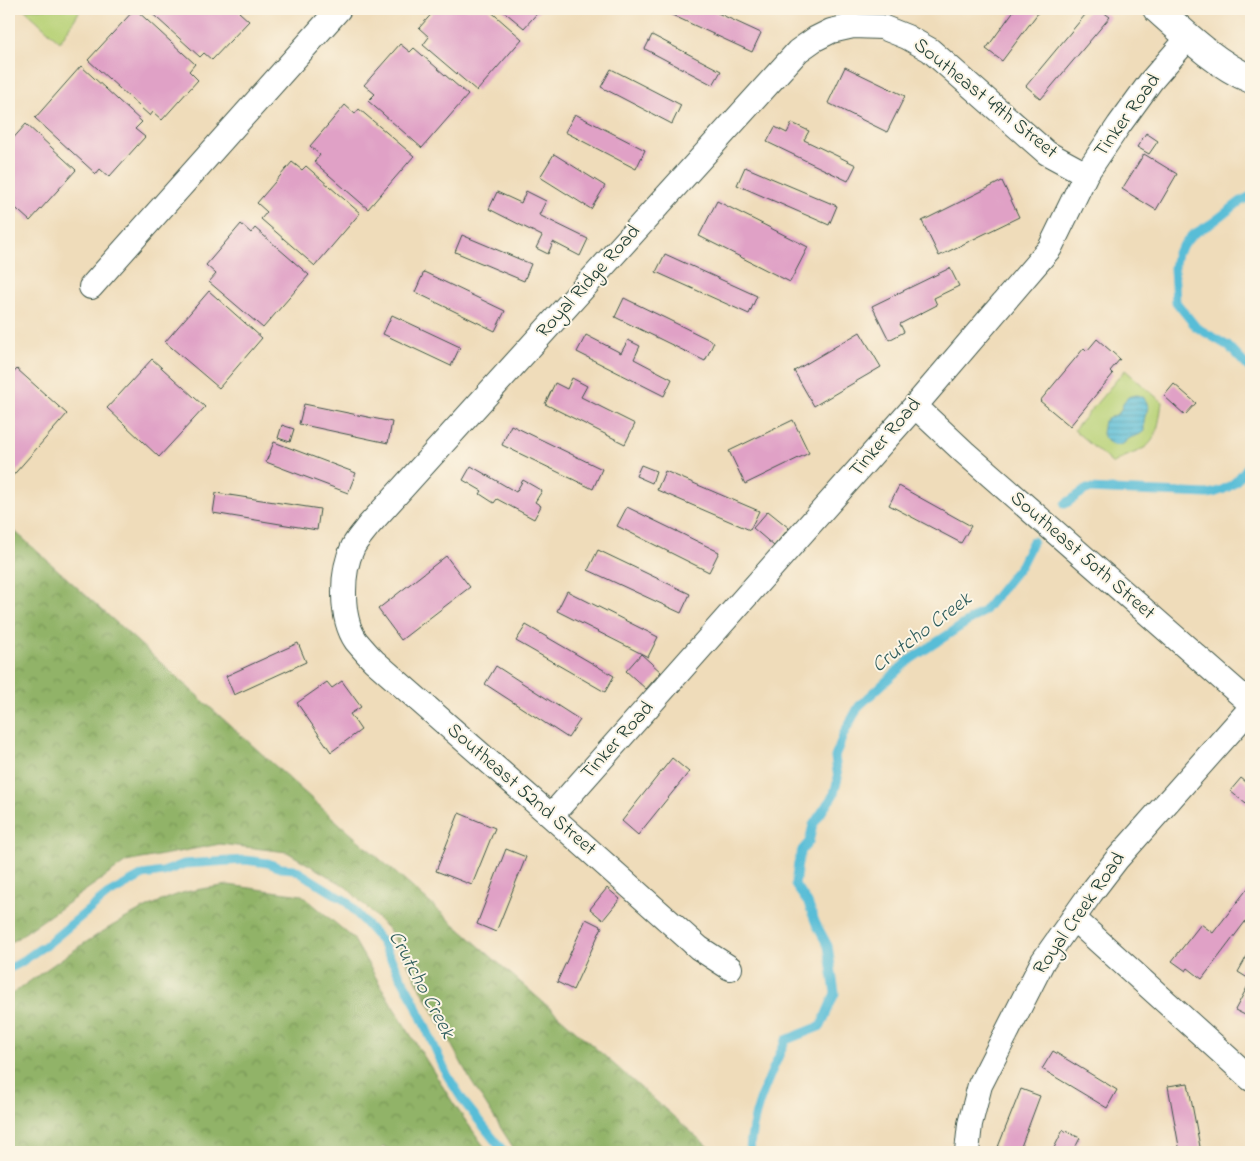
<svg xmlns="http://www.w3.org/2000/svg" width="1260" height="1161" font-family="'Indie Flower',sans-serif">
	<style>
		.grass { fill: #b7d176; stroke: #6b8755 }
		.forest { fill: url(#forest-crowns); stroke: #58784e }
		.water { fill: url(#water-rules); stroke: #3c7d86 }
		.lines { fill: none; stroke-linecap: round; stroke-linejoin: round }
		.stream { stroke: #59bdd7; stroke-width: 9 }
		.building { fill: #e0a1c6 }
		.minor-casing { stroke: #3e5548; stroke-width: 26 }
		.tertiary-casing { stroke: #3e5548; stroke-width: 30 }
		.minor { stroke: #fff; stroke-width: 24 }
		.tertiary { stroke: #fff; stroke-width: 28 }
		.labels { text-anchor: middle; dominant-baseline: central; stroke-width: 4; stroke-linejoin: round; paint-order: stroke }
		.street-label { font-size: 20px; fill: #1f3d34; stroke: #fcf5e5 }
		.water-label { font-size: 21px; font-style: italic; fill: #2e5d5d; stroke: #fcf5e5 }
	</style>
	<defs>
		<pattern id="forest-crowns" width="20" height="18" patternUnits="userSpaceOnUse" patternTransform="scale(1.25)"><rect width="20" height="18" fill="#91b367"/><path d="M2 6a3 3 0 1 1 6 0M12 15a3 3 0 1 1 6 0" fill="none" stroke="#769356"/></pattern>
		<pattern id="water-rules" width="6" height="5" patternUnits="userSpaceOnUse" patternTransform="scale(1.25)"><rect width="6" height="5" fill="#59bdd7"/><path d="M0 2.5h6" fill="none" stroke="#499baf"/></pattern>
	</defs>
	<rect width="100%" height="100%" fill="#fcf5e5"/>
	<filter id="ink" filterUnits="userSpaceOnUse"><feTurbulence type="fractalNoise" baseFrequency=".02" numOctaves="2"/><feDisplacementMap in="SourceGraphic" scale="10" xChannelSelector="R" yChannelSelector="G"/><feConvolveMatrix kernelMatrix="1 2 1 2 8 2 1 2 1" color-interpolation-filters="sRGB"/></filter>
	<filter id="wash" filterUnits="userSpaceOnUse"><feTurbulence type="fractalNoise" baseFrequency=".0096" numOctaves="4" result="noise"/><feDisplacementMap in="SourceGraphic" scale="20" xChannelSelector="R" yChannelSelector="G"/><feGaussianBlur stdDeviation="1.12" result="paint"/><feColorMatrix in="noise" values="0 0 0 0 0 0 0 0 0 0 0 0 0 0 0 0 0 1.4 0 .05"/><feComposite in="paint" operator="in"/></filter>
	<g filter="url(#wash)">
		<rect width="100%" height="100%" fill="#efdcba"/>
		<path class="grass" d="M24,9H81L60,42Z
			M1125,370L1162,402C1160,416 1158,441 1144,448C1134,454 1123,456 1113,464L1074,430Z"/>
		<path class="forest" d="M9,526L333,818L714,1152H516L471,1081L390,931L345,886L287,852L220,844L126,862L9,944Z
			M228,885L302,895L353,938L392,1005L453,1103L488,1152H397L383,1147L378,1152H9V996C63,958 117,916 179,894C194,889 212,888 228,885Z"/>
		<path class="water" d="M1138,395L1143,397C1153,409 1145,410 1144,422C1144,425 1144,428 1144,431C1137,437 1136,435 1130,438C1129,438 1125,443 1124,443C1114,449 1106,442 1102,433L1104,421L1119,413C1125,403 1122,396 1138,395Z"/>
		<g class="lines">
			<path class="stream" d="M1251,196L1241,201L1212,223L1192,235L1177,253L1174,268L1176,302L1196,327L1228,346L1251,370
				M1065,504L1087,489L1208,494C1233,489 1237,481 1251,462
				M9,968C22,965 32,952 45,946L107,895L143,875L163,872L184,864L245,860L268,863L281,868L294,869L346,901L381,941L413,999L447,1075L464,1102L504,1152
				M750,1152C751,1112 770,1076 786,1040L821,1026L835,993L828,946L816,924L808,903L795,885L798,863L802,850L809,842L813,825L834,794L838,778L835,757L844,733L859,706L908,661L984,611L1021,565L1033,541"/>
		</g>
		<g id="blocks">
			<path class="building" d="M135,9L195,64L189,71L198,80L162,120L153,112L150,116L88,60Z
				M147,9H242L239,12L249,21L212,60L204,53L200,57Z
				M436,9H488L522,39L477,91L423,45L429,37L419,28Z
				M501,9H541L524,28Z
				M659,9H709L761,33L752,52Z
				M1015,9H1041L1002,61L986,49Z
				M1090,9H1099L1110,17L1041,99L1026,86Z
				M652,35L721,71L713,85L645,49Z
				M400,44L410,52L414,48L468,95L422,148L368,101L375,94L364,85Z
				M81,66L142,122L135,129L145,137L109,177L100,169L96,174L35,118Z
				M845,67L905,96L887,132L828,103Z
				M611,69L681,105L672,124L601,87Z
				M345,105L355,114L359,109L414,156L368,209L314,162L320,155L310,146Z
				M575,114L645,150L636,169L565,132Z
				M792,123L809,131L804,140L856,165L848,181L767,142L775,127L787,133Z
				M26,124L76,170L30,221L9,202V143Z
				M1146,133L1158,141L1149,154L1137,147Z
				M554,154L605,186L591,209L540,177Z
				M1144,154L1177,174L1156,210L1122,189Z
				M292,162L302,170L306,166L360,213L315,266L261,219L267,212L257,203Z
				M745,167L837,206L829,225L737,185Z
				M1002,181L1019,217L939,256L922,221Z
				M526,191L546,201L539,215L588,239L580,256L553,242L548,254L536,248L542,236L489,209L497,192L521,203Z
				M717,201L808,247L790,282L699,236Z
				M241,224L251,233L255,228L309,275L263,328L209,282L216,274L206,265Z
				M462,235L531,264L524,281L455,252Z
				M665,254L757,296L749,314L656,272Z
				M950,268L959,286L934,298L937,305L900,324L904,332L889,340L872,306Z
				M424,272L505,311L495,331L415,292Z
				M209,291L262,338L219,388L165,342Z
				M624,298L714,342L705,361L615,317Z
				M392,315L460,347L451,366L383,334Z
				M860,332L881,367L814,406L794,371Z
				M586,335L621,353L628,340L640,346L634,359L672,379L664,396L577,352Z
				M1097,339L1120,359L1110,371L1113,374L1070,426L1040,401L1084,348L1087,351Z
				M152,359L205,407L159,457L107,408Z
				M17,369L67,414L9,480V378Z
				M572,378L587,386L581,397L635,424L625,444L545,404L555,383L567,389Z
				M1174,384L1196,403L1185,415L1164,396Z
				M304,404L392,422L388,443L299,424Z
				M793,420L809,453L745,484L729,451Z
				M282,425L294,429L290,442L278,438Z
				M511,425L602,469L593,489L502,445Z
				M274,442L356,473L348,493L266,462Z
				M641,465L656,471L652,483L636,476Z
				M471,466L516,492L523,480L542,491L535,502L541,506L534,519L497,499L494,503L480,494L482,491L463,480Z
				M665,471L759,511L750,530L657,490Z
				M899,486L971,526L961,543L889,505Z
				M216,493L320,509L317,530L213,513Z
				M627,507L719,552L709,572L617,526Z
				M768,511L789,528L774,546L753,528Z
				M598,550L690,594L681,613L588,570Z
				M446,556L470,587L401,640L378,609Z
				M567,591L658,637L648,657L557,611Z
				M526,625L614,676L605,692L516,641Z
				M298,643L306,662L234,695L226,676Z
				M641,654L661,672L646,689L626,671Z
				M496,666L580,720L568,738L485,684Z
				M342,681L361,707L350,714L361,730L331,752L297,703L327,682L332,688Z
				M672,758L689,772L638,835L622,821Z
				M1241,778L1251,786V808L1230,791Z
				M459,813L495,828L472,885L436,871Z
				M506,849L526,857L496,932L477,924Z
				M607,888L620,899L603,920L590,909Z
				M1248,888L1251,890V914L1202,979L1188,968L1186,971L1172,961L1201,924L1213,933Z
				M586,919L602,927L573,990L557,982Z
				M1247,956L1251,958V980L1238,972Z
				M1251,980V1018L1235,1010Z
				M1053,1051L1117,1090L1107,1108L1042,1069Z
				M1188,1083L1201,1152H1180L1168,1086Z
				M1021,1089L1040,1096L1019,1152H996Z
				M1063,1130L1080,1138L1073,1152H1052Z"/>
		</g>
	</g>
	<g filter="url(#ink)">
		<use href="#blocks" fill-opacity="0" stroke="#3e5548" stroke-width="1"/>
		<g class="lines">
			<defs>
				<path id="minor" d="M91,287L339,9
					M915,406L964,452L1251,704
					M551,816L915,406L1050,248L1086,174L1119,125L1151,81L1189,37
					M1073,918L1251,1079
					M730,968L699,948L551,816L374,661C368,655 362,648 356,641C340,618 341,571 353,547C357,539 364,532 369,525L798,51L815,39L831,31L853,26L882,27L907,37L930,50L1047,153L1086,174
					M967,1152L970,1124L980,1085L1043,961L1091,893L1117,859L1251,708"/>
				<path id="tertiary" d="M1157,9C1185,34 1217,65 1251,79"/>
			</defs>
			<use href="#minor" class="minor-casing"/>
			<use href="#tertiary" class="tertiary-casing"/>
			<use href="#minor" class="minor"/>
			<use href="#tertiary" class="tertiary"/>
		</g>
	</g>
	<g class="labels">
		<g class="street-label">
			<text transform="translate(985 99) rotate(39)">Southeast 49th Street</text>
			<text transform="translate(1128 116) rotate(-54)">Tinker Road</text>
			<text transform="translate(589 282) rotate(-48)">Royal Ridge Road</text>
			<text transform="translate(886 438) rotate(-49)">Tinker Road</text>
			<text transform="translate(1082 556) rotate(41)">Southeast 50th Street</text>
			<text transform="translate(618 741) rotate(-48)">Tinker Road</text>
			<text transform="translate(521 790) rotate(41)">Southeast 52nd Street</text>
			<text transform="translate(1080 914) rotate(-55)">Royal Creek Road</text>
		</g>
		<g class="water-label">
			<text transform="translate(922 633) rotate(-37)">Crutcho Creek</text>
			<text transform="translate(421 985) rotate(62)">Crutcho Creek</text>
		</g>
	</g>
	<rect width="1260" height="1161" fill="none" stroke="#fcf5e5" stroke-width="30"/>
</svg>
